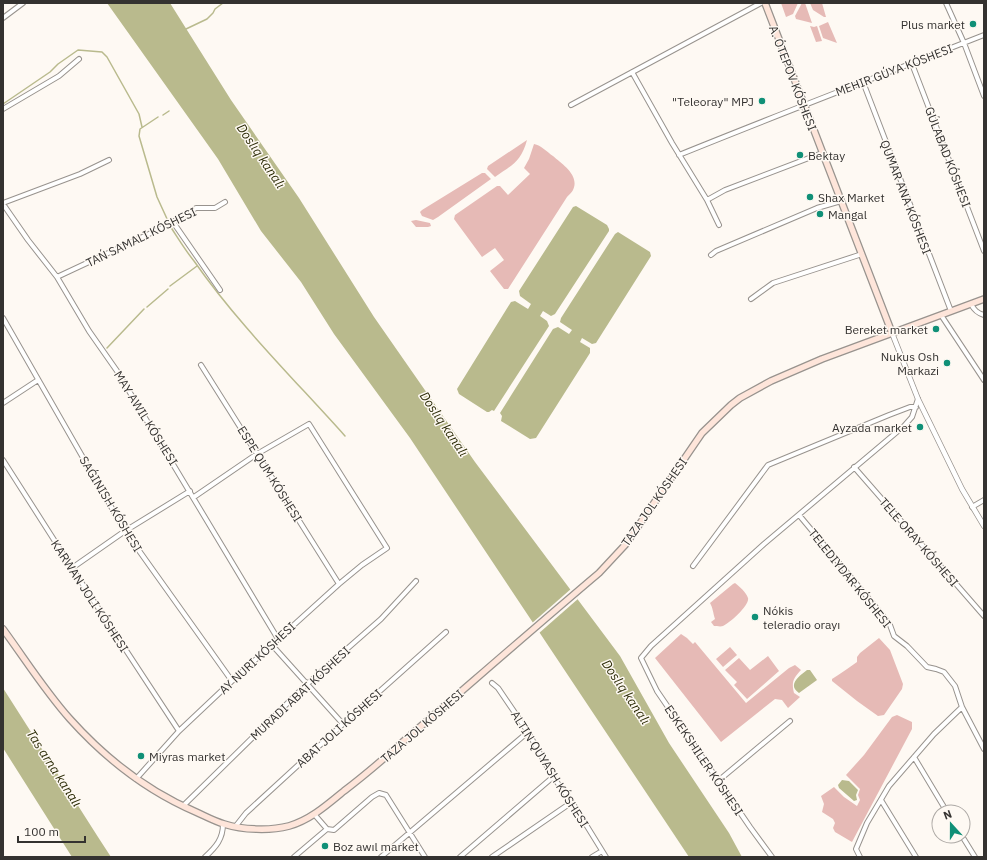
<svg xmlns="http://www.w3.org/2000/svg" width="987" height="860" font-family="'IBM Plex Sans',sans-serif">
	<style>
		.green { fill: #e6bab6 }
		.water { fill: #b9ba8d }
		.pier { fill: #fef9f3 }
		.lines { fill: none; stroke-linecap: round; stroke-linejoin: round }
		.stream { stroke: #b9ba8d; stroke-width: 1.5 }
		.minor-casing { stroke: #98938e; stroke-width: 6 }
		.tertiary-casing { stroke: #98938e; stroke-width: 6 }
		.secondary-casing { stroke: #98938e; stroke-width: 8 }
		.minor { stroke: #fff; stroke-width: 4 }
		.tertiary { stroke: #fff; stroke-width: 4.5 }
		.secondary { stroke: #fee5da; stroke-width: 5.5 }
		.poi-dot { fill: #109077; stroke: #fef9f3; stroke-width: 1.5 }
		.labels { text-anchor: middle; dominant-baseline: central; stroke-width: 3; stroke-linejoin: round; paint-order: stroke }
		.poi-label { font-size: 12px; fill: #343230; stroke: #fef9f3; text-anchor: start }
		.street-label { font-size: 12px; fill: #343230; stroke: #fef9f3 }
		.water-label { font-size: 13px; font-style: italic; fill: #2b2b06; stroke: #fef9f3 }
	</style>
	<rect width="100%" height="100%" fill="#fef9f3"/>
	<path class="green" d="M781,3H798L793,14L786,17Z
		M802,3H805L812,23L796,19L795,16Z
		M810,3H822L826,17H824L813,10Z
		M828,22L837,43L823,38L819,26Z
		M810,26L814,27L817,26L822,41L816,42Z
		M527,140C521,162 512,165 495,177L487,169L488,166Z
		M534,144C541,145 547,152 553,156C562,164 580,175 573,190C572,192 569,195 567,197L508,289H504L490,271L504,260L495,248L482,257L454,219L455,215L497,186H500L508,195L530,174L524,168L529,159Z
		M482,173H485L491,179L438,217L433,220L422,216L420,212L422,210Z
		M416,220L430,223L431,226L428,227H416L411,221Z
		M735,583C740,587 746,592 748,598C750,605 730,623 723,626C721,627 716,626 714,626L711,622L715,619C713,613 713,608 710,603L733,584Z
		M681,634L687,638L693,644L695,642L746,703L789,668L795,665L801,670C794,678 791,681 794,693L800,697L788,708L782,700L775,699L721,742L655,658Z
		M879,638L890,650L903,684L902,689L884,715L878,716L857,701L832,681V679C841,673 849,668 857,662V657L860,653Z
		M730,647L737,655L723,667L716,659Z
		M768,656L779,671L747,699L734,685L737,682L725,670L739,658L750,670Z
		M897,715L912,722V729L852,842L835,832L833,828L835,823L833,819L822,812L824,804L821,796L834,787L844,797L857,806L860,800L858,795L860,789L846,775L864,755L892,717Z"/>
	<path class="water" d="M107,3H170L231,100L299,198L374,317L475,462L620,656L669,743L729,833L742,857H689L410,438L334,334L301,282L261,231L218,159Z
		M576,206L607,225L609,229V231L555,314L551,316L543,311L540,316L547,321L549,326L494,411L492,410L489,412H487L459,394L457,389L511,302L515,301L528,309L531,304L520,296L519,291L573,207Z
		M618,232L650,252L651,256L596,343L592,344L582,338L580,342L590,348V353L536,438L530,439L501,421L502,416L500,413L553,329L558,327L569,334L572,330L560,322L561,318L615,234Z
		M807,670H810L817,680L799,693C787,685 799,676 807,670Z
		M3,688L98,837L111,857H72L3,748Z
		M842,780L849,781L858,790L856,795L857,800L854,801L839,788L838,785Z"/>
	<path class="pier" d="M572,588L579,598L538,634L531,624Z"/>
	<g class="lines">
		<path class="stream" d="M186,29L207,19L213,13L215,9L223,3
			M3,104L50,72L58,64L78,50L102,52L107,57L139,114L142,127
			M163,115L169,111
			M158,117L140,129L139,136L157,197L168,221
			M170,226C178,238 185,250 194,261C238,324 294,379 345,436
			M170,286L197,266
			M147,307L168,289
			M107,348L144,309"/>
		<defs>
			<path id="minor" d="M946,3L964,43L984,96
				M3,18L23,3
				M912,64L984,251
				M632,72L672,143L707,200L719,225
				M863,82L951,311
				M571,105L761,3
				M3,109L59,76L79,59
				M679,155C780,114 882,75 984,35
				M707,200L725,190L822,153
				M3,203L80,174L109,160
				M3,204L28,240L57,277L89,331L117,371L278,639
				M173,222L220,290
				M711,255L716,251L817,208L841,201
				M57,277L166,226L196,208H215L225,202
				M751,299L773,283L862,254
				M971,304C974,310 977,313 984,315
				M941,315L984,380
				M3,318L125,531L232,681
				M201,365L339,584
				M3,403L38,380
				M3,460L72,568L179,731
				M854,467L984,616
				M972,507L984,500
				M799,515L884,617L890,625L894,636L907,646L927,667L936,669L944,672L955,686L962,707L984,749
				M693,566L768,465L889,415L910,407H916
				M72,568L125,531L190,491
				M272,645L343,724
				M492,683L498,688L528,732L553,777L572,802L606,857
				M914,757L947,812
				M136,779L179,731L232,681L339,584L362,565L387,548L309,424L257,454L194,497
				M718,781L790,721
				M881,800L916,857
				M183,806L307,684L381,619L416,581
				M314,814L327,829L334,830L372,797L379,793L386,795L425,857
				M235,827L246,813L343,724L446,632
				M962,836L975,857
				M205,857C216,847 223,839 223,824
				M294,857L327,829
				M381,857L528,732
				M460,857L553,777
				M492,857L572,802
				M592,857L602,851
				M772,857L750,827L657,691L641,658L651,646L764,544L904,426L912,417L918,399
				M860,857L856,849L867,823L889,786L934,734L962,707"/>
			<path id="tertiary" d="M892,333L918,399L962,489L984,526"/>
			<path id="secondary" d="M765,3L892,333
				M3,629C25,659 45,691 70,719C105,758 147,791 196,812C205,816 214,821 224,824C243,830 270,831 289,826C310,820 327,805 344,791C365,775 386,757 406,739C470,684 534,628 599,573L626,544L702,433L731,405L740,398L771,381L822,359L984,299"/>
		</defs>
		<use href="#minor" class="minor-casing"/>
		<use href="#tertiary" class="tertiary-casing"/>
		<use href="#secondary" class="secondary-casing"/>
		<use href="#minor" class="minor"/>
		<use href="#tertiary" class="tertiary"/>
		<use href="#secondary" class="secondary"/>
	</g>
	<g class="poi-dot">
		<circle cx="973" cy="24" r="4"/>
		<circle cx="762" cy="101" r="4"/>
		<circle cx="800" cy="155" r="4"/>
		<circle cx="810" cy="197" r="4"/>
		<circle cx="820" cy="214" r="4"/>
		<circle cx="936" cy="329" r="4"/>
		<circle cx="947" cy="363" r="4"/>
		<circle cx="920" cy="427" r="4"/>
		<circle cx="755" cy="617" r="4"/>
		<circle cx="141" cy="756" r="4"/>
		<circle cx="325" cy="846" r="4"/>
	</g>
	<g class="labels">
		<g class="poi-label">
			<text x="965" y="24" text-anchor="end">Plus market</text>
			<text x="754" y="101" text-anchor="end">"Teleoray" MPJ</text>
			<text x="808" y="155">Bektay</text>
			<text x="818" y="197">Shax Market</text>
			<text x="828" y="214">Mangal</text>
			<text x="928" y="329" text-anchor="end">Bereket market</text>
			<text x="939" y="356" text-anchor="end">Nukus Osh<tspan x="939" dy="14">Markazi</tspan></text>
			<text x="912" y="427" text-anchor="end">Ayzada market</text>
			<text x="763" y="610">Nókis<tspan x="763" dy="14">teleradio orayı</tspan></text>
			<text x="149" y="756">Miyras market</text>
			<text x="333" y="846">Boz awıl market</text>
		</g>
		<g class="street-label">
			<text transform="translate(894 70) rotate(-21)">MEHIR GÚYА KÓSHESI</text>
			<text transform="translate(793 78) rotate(69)">A. ÓTEPOV KÓSHESI</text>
			<text transform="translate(948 157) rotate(69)">GÚLABAD KÓSHESI</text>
			<text transform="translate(906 197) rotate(69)">QUMAR ANA KÓSHESI</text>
			<text transform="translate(141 237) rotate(-26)">TAŃ SAMALI KÓSHESI</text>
			<text transform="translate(146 418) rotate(58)">MAY AWIL KÓSHESI</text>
			<text transform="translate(270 474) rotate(58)">ESPE QUM KÓSHESI</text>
			<text transform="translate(654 502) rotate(-55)">TAZA JOL KÓSHESI</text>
			<text transform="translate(111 504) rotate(59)">SAǴINISH KÓSHESI</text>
			<text transform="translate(919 542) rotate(49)">TELE ORAY KÓSHESI</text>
			<text transform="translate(850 578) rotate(51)">TELEDIYDAR KÓSHESI</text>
			<text transform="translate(90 596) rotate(57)">KARWAN JOLI KÓSHESI</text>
			<text transform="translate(257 658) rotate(-43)">AY NURI KÓSHESI</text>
			<text transform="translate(300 693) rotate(-43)">MURADI ABAT KÓSHESI</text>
			<text transform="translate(422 726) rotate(-41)">TAZA JOL KÓSHESI</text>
			<text transform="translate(339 728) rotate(-42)">ABAT JOLI KÓSHESI</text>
			<text transform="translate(704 760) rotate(56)">ESKEKSHILER KÓSHESI</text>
			<text transform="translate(550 769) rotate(58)">ALTIN QUYASH KÓSHESI</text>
		</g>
		<g class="water-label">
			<text transform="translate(261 156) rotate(56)">Doslıq kanalı</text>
			<text transform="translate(444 424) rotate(56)">Doslıq kanalı</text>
			<text transform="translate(626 692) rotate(56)">Doslıq kanalı</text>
			<text transform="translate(54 768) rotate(57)">Tas arna kanalı</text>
		</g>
	</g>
	<rect width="987" height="860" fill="none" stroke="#343230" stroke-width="8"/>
	<g transform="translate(951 824) rotate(339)"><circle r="19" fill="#fef9f3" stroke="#ada9a5"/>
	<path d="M0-3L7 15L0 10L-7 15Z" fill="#109077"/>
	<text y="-6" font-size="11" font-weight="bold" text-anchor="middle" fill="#343230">N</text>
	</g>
	<path d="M18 836v6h67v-6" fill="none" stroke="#343230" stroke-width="2"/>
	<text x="24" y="836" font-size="12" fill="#343230" stroke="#fef9f3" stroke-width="3" paint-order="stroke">100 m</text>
</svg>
